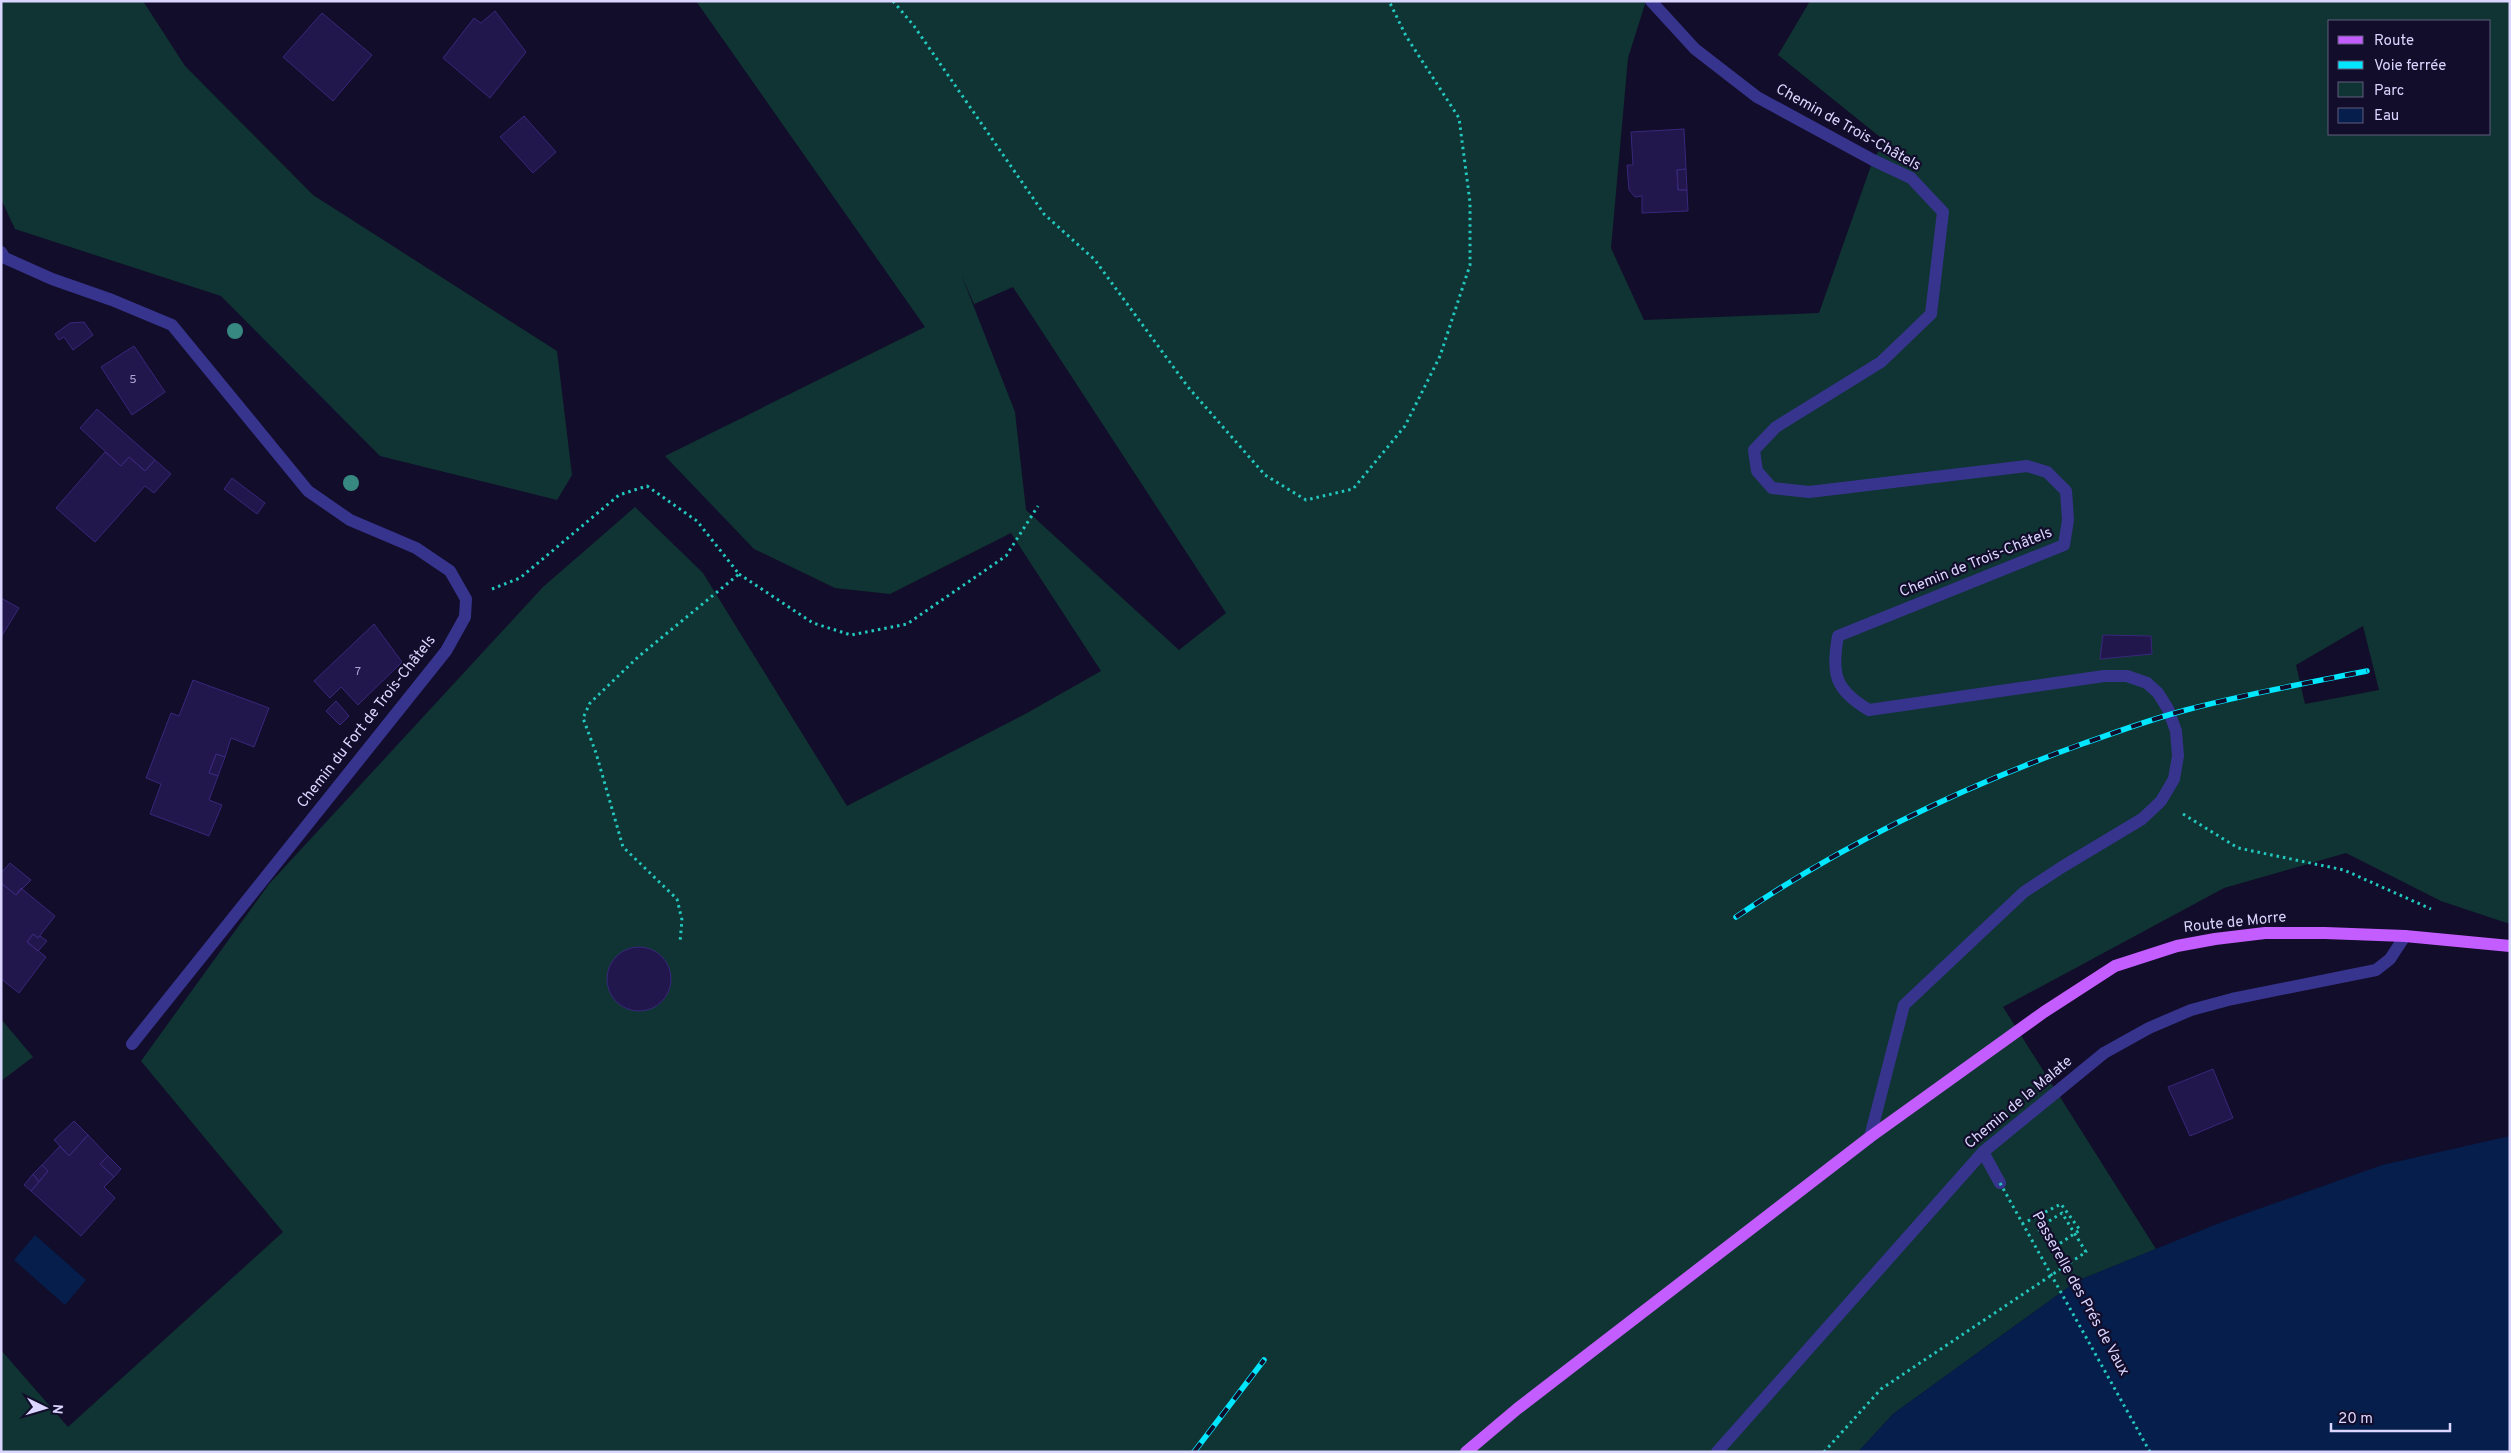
<svg xmlns="http://www.w3.org/2000/svg" width="2511" height="1453" font-family="Overpass,sans-serif">
	<style>
		.green { fill: #103433; fill-rule: evenodd }
		.water { fill: #051e4b }
		.building { fill: #22174d; stroke: #38277b }
		.lines { fill: none; stroke-linecap: round; stroke-linejoin: round }
		.path { stroke: #22c7bd; stroke-width: 3; stroke-dasharray: 2.5 4; stroke-linecap: butt }
		.minor { stroke: #37348e; stroke-width: 12 }
		.major { stroke: #c35dff; stroke-width: 12 }
		.rail-casing { stroke: #02e6ff; stroke-width: 5.5 }
		.rail { stroke: #120d2a; stroke-width: 4; stroke-dasharray: 11; stroke-linecap: butt }
		.path-bridge { stroke: #22c7bd; stroke-width: 3; stroke-dasharray: 2.5 4; stroke-linecap: butt }
		.tree { fill: #378880 }
		.labels { text-anchor: middle; dominant-baseline: central; stroke-width: 4.5; stroke-linejoin: round; paint-order: stroke }
		.number-label { font-size: 12px; fill: #ada6d2 }
		.street-label { font-size: 15px; fill: #dbd6ff; stroke: #120d2a }
	</style>
	<rect width="100%" height="100%" fill="#120d2a"/>
	<path class="green" d="M1,1H143L185,66L313,195L557,351L572,475L557,500L380,456L221,296L15,229L1,199Z
		M696,1H1646L1628,58L1611,248L1644,320L1819,313L1873,160L1885,141L1778,55L1810,1H2510V924L2441,901L2346,853L2224,888L2003,1007L2156,1249L2077,1281L1893,1414L1858,1452H1V1350L68,1427L283,1232L141,1061L269,884L543,587L635,507L703,573L847,806L1027,713L1101,671L1011,533L890,594L835,588L754,549L665,456L925,327ZM2330,21H2490V134H2330ZM961,274L974,304L1013,287L1226,613L1179,650L1026,510L1015,412ZM2363,626L2379,690L2305,704L2296,665Z
		M1,1019L33,1057L1,1081Z"/>
	<path class="water" d="M2510,1136V1452H1858L1893,1414L2077,1281L2222,1222L2382,1165Z
		M35,1235L86,1280L65,1305L14,1260Z"/>
	<path class="building" d="M495,11L526,52L490,98L443,58L474,18L481,23Z
		M322,13L372,55L333,101L283,57Z
		M524,116L556,152L533,173L500,137Z
		M1684,129L1686,169L1677,170L1678,190H1687L1688,211L1642,213V196L1635,197L1629,190L1627,165H1633L1631,132Z
		M1686,169L1687,190H1678L1677,170Z
		M84,322L93,335L73,350L64,337L59,340L55,334L70,323Z
		M134,346L165,392L132,415L101,367Z
		M97,409L155,460L145,471L129,457L121,466L80,428Z
		M105,452L121,466L129,457L145,471L155,460L171,474L154,493L145,486L95,542L56,508Z
		M232,478L265,503L257,514L224,489Z
		M1,598L19,608L1,637Z
		M374,624L402,662L358,705L341,687L330,698L314,681Z
		M2103,635L2151,636L2152,654L2100,659Z
		M193,680L269,708L254,747L231,738L225,757L216,754L209,773L218,776L209,800L222,805L209,836L150,814L161,784L146,778L171,713L179,716Z
		M336,701L349,716L340,725L326,711Z
		M216,754L225,757L218,776L209,773Z
		M10,863L31,880L16,895L1,883V873Z
		M1,883L16,895L21,888L55,916L38,938L33,934L27,942L46,957L19,993L1,979Z
		M33,934L38,938L40,936L47,941L38,951L27,942Z
		M607 979a32 32 0 1 1 64 0a32 32 0 1 1-64 0Z
		M2213,1069L2233,1118L2190,1136L2168,1087Z
		M74,1121L88,1135L69,1156L54,1140Z
		M88,1135L108,1156L100,1164L114,1177L104,1187L115,1198L81,1236L31,1191L48,1171L42,1165L60,1146L69,1156Z
		M108,1156L121,1169L114,1177L100,1164Z
		M42,1165L48,1171L39,1182L33,1174Z
		M33,1174L39,1182L31,1191L24,1185Z"/>
	<g class="lines">
		<path class="path" d="M893,1L914,26L1044,214L1095,260L1188,387L1265,475L1306,500L1353,489L1405,426L1440,356L1470,265V202L1459,118L1406,36L1389,1
			M739,574L813,623L851,635L907,624L1006,556L1038,506
			M492,589L520,578L619,495L647,486L697,521L739,574L638,657L590,703L583,718L596,753L623,847L677,899L682,920L680,942
			M2183,814L2238,848L2344,870L2431,909
			M1824,1452L1881,1389L2086,1252L2062,1213L2038,1228"/>
		<path class="minor" d="M1651,1L1695,49L1757,97L1873,160L1911,178L1943,212L1931,314L1881,362L1776,427L1754,450L1757,471L1772,488L1809,492L2027,466L2047,472L2066,491L2068,520L2064,545L1838,636C1831,674 1835,690 1869,710L2104,676H2127L2147,683L2158,693L2168,709L2176,731L2178,756L2174,779L2161,801L2142,819L2062,867L2024,892L1904,1005L1870,1137
			M1,252L5,258L52,279L112,300L172,325L308,491L350,520L416,548L450,571L466,599L465,617L446,651L132,1044
			M1983,1152L2000,1183
			M1717,1452L1983,1152L2104,1053L2149,1028L2191,1010L2232,999L2376,970L2390,959L2405,936"/>
		<path class="major" d="M1466,1452L1517,1409L1870,1137L2044,1012L2115,966L2177,946L2215,939L2265,933H2325L2405,936L2510,946"/>
		<defs>
			<path id="rail" d="M1736,917C1843,844 1960,788 2082,744C2117,732 2151,719 2186,710C2246,694 2307,683 2367,671
				M1194,1452L1264,1360"/>
		</defs>
		<use href="#rail" class="rail-casing"/>
		<use href="#rail" class="rail"/>
		<path class="path-bridge" d="M2000,1183L2150,1452
			M2022,1224L2061,1204L2080,1230L2053,1248L2038,1228"/>
	</g>
	<g class="tree">
		<circle cx="235" cy="331" r="8"/>
		<circle cx="351" cy="483" r="8"/>
	</g>
	<g class="labels">
		<g class="number-label">
			<text x="133" y="380">5</text>
			<text x="358" y="672">7</text>
		</g>
		<g class="street-label">
			<text transform="translate(1848 128) rotate(29)">Chemin de Trois-Châtels</text>
			<text transform="translate(1976 563) rotate(-22)">Chemin de Trois-Châtels</text>
			<text transform="translate(367 722) rotate(-52)">Chemin du Fort de Trois-Châtels</text>
			<text transform="translate(2235 923) rotate(-6)">Route de Morre</text>
			<text transform="translate(2019 1103) rotate(-40)">Chemin de la Malate</text>
			<text transform="translate(2080 1294) rotate(61)">Passerelle des Prés de Vaux</text>
		</g>
	</g>
	<rect width="2511" height="1453" fill="none" stroke="#dbd6ff" stroke-width="5"/>
	<rect x="2328" y="20" width="162" height="115" fill="#120d2a" stroke="#625d7f"/>
	<rect x="2338" y="36" width="25" height="8" fill="#c35dff" stroke="#625d7f"/>
	<text x="2374" y="45" font-size="15" fill="#dbd6ff">Route</text>
	<rect x="2338" y="61" width="25" height="8" fill="#02e6ff" stroke="#625d7f"/>
	<text x="2374" y="70" font-size="15" fill="#dbd6ff">Voie ferrée</text>
	<rect x="2338" y="82" width="25" height="15" fill="#103433" stroke="#625d7f"/>
	<text x="2374" y="95" font-size="15" fill="#dbd6ff">Parc</text>
	<rect x="2338" y="108" width="25" height="15" fill="#051e4b" stroke="#625d7f"/>
	<text x="2374" y="120" font-size="15" fill="#dbd6ff">Eau</text>
	<g transform="translate(45 1408) rotate(95)" stroke="#120d2a" stroke-width="4" paint-order="stroke">
	<path d="M0-4L9 19L0 12L-9 19Z" fill="#dbd6ff"/>
	<text y="-8" font-size="14" font-weight="bold" text-anchor="middle" fill="#dbd6ff">N</text>
	</g>
	<path d="M2331 1423v8h119v-8" fill="none" stroke="#dbd6ff" stroke-width="2.5"/>
	<text x="2338" y="1423" font-size="15" fill="#dbd6ff" stroke="#120d2a" stroke-width="4" paint-order="stroke">20 m</text>
</svg>
